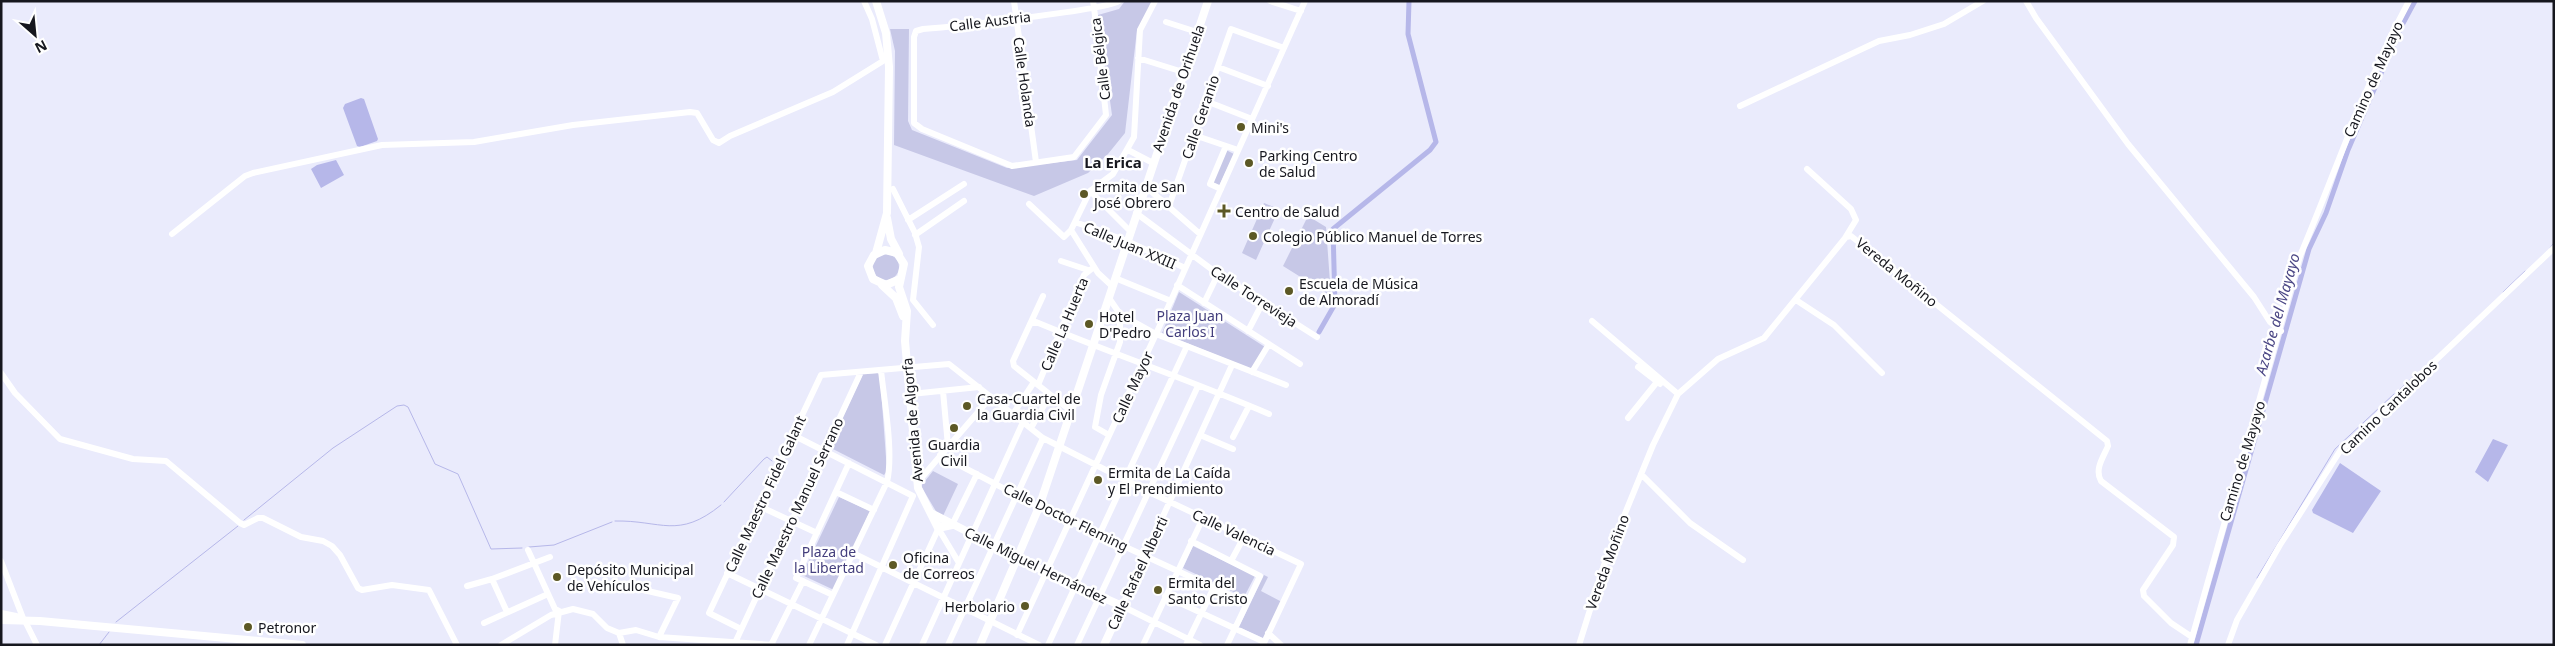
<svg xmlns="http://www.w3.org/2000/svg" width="2555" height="646" font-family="'Noto Sans',sans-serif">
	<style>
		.green { fill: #c7c8e7 }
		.water { fill: #b6b7e9 }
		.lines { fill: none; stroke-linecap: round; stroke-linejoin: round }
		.stream { stroke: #b6b7e9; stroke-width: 1 }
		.canal { stroke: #b6b7e9; stroke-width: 5 }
		.minor { stroke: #fff; stroke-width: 6 }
		.major { stroke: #fff; stroke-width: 8 }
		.poi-dot { fill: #5c5825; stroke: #fff; stroke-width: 2 }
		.labels { text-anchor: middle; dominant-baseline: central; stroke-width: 5; stroke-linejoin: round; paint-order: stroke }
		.street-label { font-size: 14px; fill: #16171e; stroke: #fff }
		.poi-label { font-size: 14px; fill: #16171e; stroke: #fff; text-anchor: start }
		.park-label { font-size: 14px; fill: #433e7c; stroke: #fff }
		.neighbourhood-label { font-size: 15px; font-weight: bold; fill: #16171e; stroke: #fff }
		.water-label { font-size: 15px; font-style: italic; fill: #4b4785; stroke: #fff }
	</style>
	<rect width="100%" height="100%" fill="#eaebfc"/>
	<path class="green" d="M1125,1H1153L1137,30L1125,133L1108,154L1088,173L1034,196L894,145L895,51L890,29H909L908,121L912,130L1007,168L1077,160L1112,115L1098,15L1119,9Z
		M1226,150L1234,154L1219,186L1212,183Z
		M1264,203L1279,209L1256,260L1242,253Z
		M1308,216L1326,227L1331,296L1283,266Z
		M873 267a13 13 0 1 1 26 0a13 13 0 1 1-26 0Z
		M1179,292L1265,347L1251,369L1162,333Z
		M878,373L880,376L887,471L884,475L829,447L863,374Z
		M933,471L958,484L943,516L937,513L921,486Z
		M839,497L870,511L834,590L802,575Z
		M1193,546L1255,576L1244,597L1183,568Z
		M1264,575L1268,577L1261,591L1282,602L1263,638L1239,627Z"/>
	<path class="water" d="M361,98L364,99L378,139L377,141L360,147L357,146L343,108L345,104Z
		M336,160L344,175L321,188L311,169L317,165Z
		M2493,439L2508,445L2488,482L2475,472Z
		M2340,463L2381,491L2353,533L2313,513L2312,510Z"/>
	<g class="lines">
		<path class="stream" d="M2550,248L2554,243
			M2503,292L2525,271
			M2398,391L2415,375
			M724,502L764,459L767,457L772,461
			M244,520L333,448L397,406L404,405L408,407L435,464L458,474L491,549L522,548
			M615,521C661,520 678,540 721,505
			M529,547L554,545L612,522
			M2257,578L2335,449L2394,394
			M116,622L238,526
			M99,645L109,632"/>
		<path class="canal" d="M1319,332L1335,304L1333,229L1430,150L1436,142L1408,34L1409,1
			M2196,645L2309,249L2326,213L2348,150L2401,27L2415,1"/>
		<path class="minor" d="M1014,1L1036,162
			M1093,1L1094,7L1106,115L1074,157L1012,166L922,129L914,123V37L916,31L923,29C948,27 1108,10 1119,1
			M1270,1L1301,11
			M2026,1L2036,18L2128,144L2254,297L2270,322L2281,331
			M1166,22L1197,32
			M1138,58L1183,72
			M1218,67L1268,86
			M1206,101L1252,119
			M1740,106L1879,41L1910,35L1944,24L1983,1
			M1194,135L1238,150
			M1128,150L1153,163
			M1807,169L1851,209L1856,220L1845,238
			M1145,186L1200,234
			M893,189L915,233L919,247L913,300L933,325
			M1221,189L1210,184L1226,146
			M1090,191L1130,231
			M1029,204L1064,237L1071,230
			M1169,206L1231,29L1284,48
			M1136,213L1218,274L1317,337
			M908,220L964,184
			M1075,222L1127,241L1185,268
			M172,234L245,176L253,173L382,145L474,142L573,125L690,112L697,113L713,140L719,143L730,136L833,92L883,61L872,19L864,1
			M915,235L964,201
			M1061,261L1088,270
			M1115,278L1171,301
			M1177,285L1300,364
			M1112,286L1098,273L1071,230L1090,191L1113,174L1134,137L1140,30L1155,1
			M1043,296L1013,361L1014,366L1071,411
			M1109,298L1120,314L1156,334L1286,385
			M1796,300L1834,325L1882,373
			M1204,303L1218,274
			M1592,321L1678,394
			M1030,324L1036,322C1113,354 1192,381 1269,414
			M1248,331L1263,302
			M1638,367L1660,384
			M1252,372L1269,344
			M1,373L15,393L60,439L133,459L166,461L240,523L244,525L258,518H263L301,537L323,541L332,546L340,555L358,588L362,590L392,585L429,590L457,645
			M1038,385L1084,275L1094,267
			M943,391L948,446
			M911,394L979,387
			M1013,414L1034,382
			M1628,418L1657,382
			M1031,428L1050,395
			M793,435L913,496
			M1109,435L1095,427L1101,395L1120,342V314
			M1200,435L1233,449
			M1233,437L1249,406
			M940,455L1039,507L1247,603
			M1641,474L1690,523L1743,560
			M917,483L991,397
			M836,492L874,510
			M759,506L817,533
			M952,525L977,474
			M938,528L959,563
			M1191,541L1260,576L1227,645
			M528,550L555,609L559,611
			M853,553L1039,645
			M1,561L23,618
			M1231,561L1244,537
			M727,573L876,645
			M492,579L507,612
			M613,583L678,598L659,637
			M467,586L492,579L550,557
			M833,595L796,578L849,463
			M1165,596L1264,642
			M25,621L37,645
			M484,623L548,594
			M741,629L709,613L821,375L949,364L1043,438L1149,492L1301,564L1263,645
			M619,633L623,645
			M1268,633L1281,645
			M1017,635L1156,334L1305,1
			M501,645L551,615L573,609L593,614L607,628L619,633L636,630L659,637L773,645
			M555,645L559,611
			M734,645L861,372
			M771,645L803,581
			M809,645L887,482C894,452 884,401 881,370
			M847,645L913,496
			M885,645L940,525
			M922,645L1023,422
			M948,645L1043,438
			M1048,645L1187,346
			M1077,645L1198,386
			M1143,645L1203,518
			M1186,645L1214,587
			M1200,645L1122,606L1232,365
			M1579,645L1604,565L1653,445L1678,394L1718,359L1764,338L1846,237L1851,236L2107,441L2108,446C2104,456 2094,469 2101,481L2174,537L2173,545L2143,590L2144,596L2171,623L2192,637
			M2190,645L2300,256C2336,171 2365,83 2409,1
			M2228,645L2237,620L2280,545L2340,451L2554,248"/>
		<path class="major" d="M876,1L886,33L889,67L887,213L876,253
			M887,218L891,239L899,254
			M900,279L886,285L873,279L868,266L874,255L885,250L897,253L904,264L899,287L907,311L905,341L918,488L938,528L952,525
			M882,285L896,298L903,316
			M933,514L1046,572L1122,606L1104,645
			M1,614L16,617
			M1,620L40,621L302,645
			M980,645L1039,507L1208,1"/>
	</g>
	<g class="poi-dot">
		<circle cx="1241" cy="127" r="5"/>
		<circle cx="1249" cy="163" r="5"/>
		<circle cx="1084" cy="194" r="5"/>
		<path d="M1221.5 203.5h5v5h5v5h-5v5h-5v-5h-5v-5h5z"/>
		<circle cx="1253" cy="236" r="5"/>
		<circle cx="1289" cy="291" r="5"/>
		<circle cx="1089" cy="324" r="5"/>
		<circle cx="967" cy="406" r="5"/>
		<circle cx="954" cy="428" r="5"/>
		<circle cx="1098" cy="480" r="5"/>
		<circle cx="893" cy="565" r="5"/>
		<circle cx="557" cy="577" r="5"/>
		<circle cx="1158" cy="590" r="5"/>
		<circle cx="1025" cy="606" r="5"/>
		<circle cx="248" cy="627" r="5"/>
	</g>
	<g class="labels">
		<g class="street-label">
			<text transform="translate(990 21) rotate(-7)">Calle Austria</text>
			<text transform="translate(1100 59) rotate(-97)">Calle Bélgica</text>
			<text transform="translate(2373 79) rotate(-66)">Camino de Mayayo</text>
			<text transform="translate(1025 82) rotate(82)">Calle Holanda</text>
			<text transform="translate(1178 88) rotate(-71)">Avenida de Orihuela</text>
			<text transform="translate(1200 117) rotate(-71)">Calle Geranio</text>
			<text transform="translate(1130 245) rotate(23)">Calle Juan XXIII</text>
			<text transform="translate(1897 272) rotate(39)">Vereda Moñino</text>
			<text transform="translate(1254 296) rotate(33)">Calle Torrevieja</text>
			<text transform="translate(1064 324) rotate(-67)">Calle La Huerta</text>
			<text transform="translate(1132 387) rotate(-65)">Calle Mayor</text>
			<text transform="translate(2388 407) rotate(-44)">Camino Cantalobos</text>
			<text transform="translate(912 420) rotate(-95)">Avenida de Algorfa</text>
			<text transform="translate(2242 461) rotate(-73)">Camino de Mayayo</text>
			<text transform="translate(765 494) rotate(-65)">Calle Maestro Fidel Galant</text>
			<text transform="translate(797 508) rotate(-65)">Calle Maestro Manuel Serrano</text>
			<text transform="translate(1066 517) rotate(26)">Calle Doctor Fleming</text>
			<text transform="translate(1234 532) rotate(25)">Calle Valencia</text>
			<text transform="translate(1607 562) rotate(-70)">Vereda Moñino</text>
			<text transform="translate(1036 565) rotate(26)">Calle Miguel Hernández</text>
			<text transform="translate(1137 573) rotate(-65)">Calle Rafael Alberti</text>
		</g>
		<g class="poi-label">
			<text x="1251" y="127">Mini's</text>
			<text x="1259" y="155">Parking Centro<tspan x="1259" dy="16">de Salud</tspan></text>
			<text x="1094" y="186">Ermita de San<tspan x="1094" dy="16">José Obrero</tspan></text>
			<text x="1235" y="211">Centro de Salud</text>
			<text x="1263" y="236">Colegio Público Manuel de Torres</text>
			<text x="1299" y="283">Escuela de Música<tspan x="1299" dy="16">de Almoradí</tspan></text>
			<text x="1099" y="316">Hotel<tspan x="1099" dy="16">D'Pedro</tspan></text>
			<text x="977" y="398">Casa-Cuartel de<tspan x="977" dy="16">la Guardia Civil</tspan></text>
			<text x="954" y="444" text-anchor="middle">Guardia<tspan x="954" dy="16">Civil</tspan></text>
			<text x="1108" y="472">Ermita de La Caída<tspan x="1108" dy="16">y El Prendimiento</tspan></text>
			<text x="903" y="557">Oficina<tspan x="903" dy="16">de Correos</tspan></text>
			<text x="567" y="569">Depósito Municipal<tspan x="567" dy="16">de Vehículos</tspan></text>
			<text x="1168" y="582">Ermita del<tspan x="1168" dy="16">Santo Cristo</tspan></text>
			<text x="1015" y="606" text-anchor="end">Herbolario</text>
			<text x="258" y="627">Petronor</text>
		</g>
		<g class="park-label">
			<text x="1190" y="315">Plaza Juan<tspan x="1190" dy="16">Carlos I</tspan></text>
			<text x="829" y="551">Plaza de<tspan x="829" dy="16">la Libertad</tspan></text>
		</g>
		<g class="neighbourhood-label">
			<text x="1113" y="162">La Erica</text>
		</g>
		<g class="water-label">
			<text transform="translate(2277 314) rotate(-74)">Azarbe del Mayayo</text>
		</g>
	</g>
	<rect width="2555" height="646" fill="none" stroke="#16171e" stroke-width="5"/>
	<g transform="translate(35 35) rotate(153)" stroke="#ffffff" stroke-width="4" paint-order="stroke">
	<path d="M0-4L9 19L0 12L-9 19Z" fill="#16171e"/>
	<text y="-8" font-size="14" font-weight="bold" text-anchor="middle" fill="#16171e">N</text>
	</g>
</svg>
